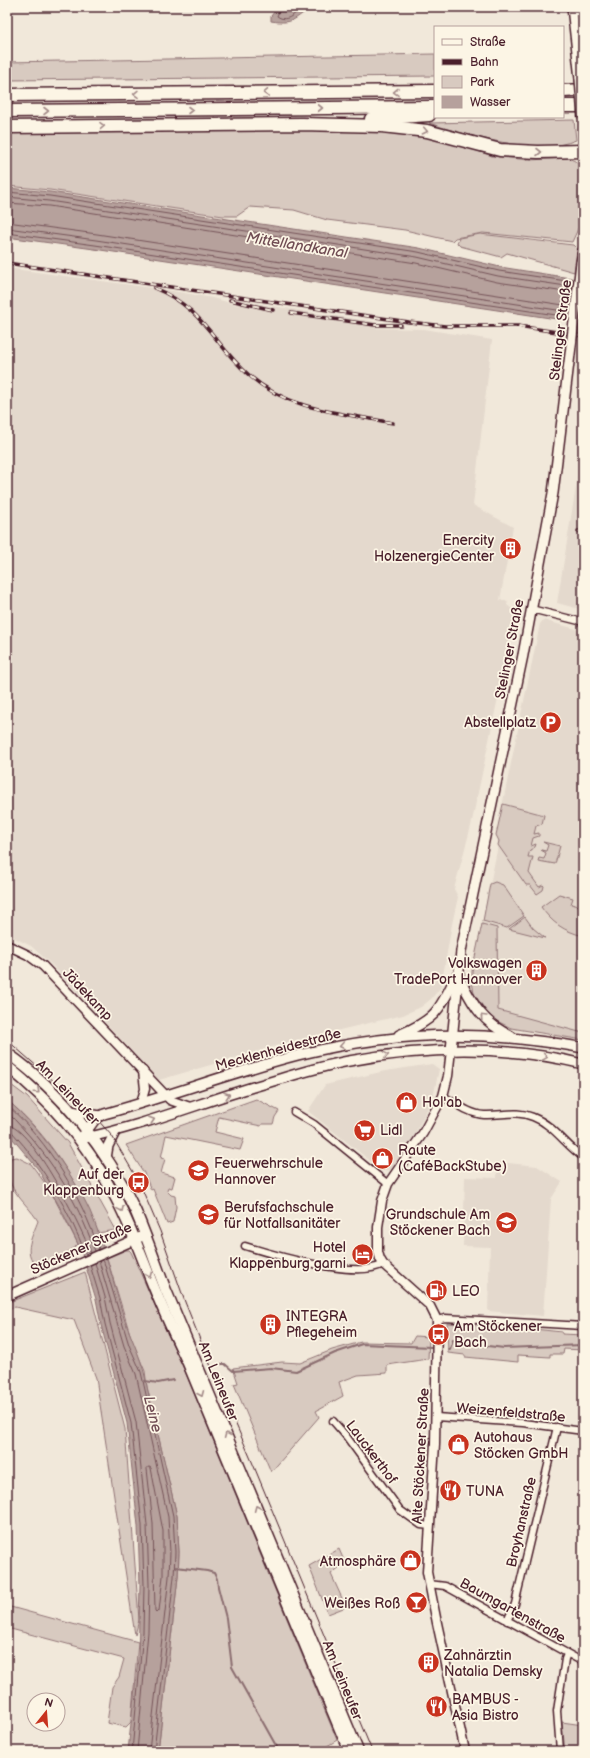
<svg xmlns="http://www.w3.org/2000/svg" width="590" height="1758" viewBox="0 0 590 1758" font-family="'Balsamiq Sans',sans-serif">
	<rect width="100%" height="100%" fill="#f1e8da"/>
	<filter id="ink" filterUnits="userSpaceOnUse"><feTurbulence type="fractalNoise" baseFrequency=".025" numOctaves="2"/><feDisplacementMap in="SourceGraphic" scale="8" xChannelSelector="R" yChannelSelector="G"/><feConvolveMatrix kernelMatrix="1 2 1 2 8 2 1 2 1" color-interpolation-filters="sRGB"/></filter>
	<g filter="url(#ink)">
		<g fill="#e4d9cd">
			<path d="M7 268 167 290 212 298 238 305 239 301 376 322 375 328 424 329 492 340 473 505 513 527 500 600 508 601 507 605 516 612 471 826 454 889 458 897 452 924 441 987 431 999 421 1007 403 1015 293 1041 159 1080 50 963 31 946 7 934Z"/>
			<path d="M582 450H583V610L557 603Z"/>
			<path d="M543 620 583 631V1040L511 1028 495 1020 480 1003 474 994 472 981V971L499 841 496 835 540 624Z"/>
			<path d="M432 1064 439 1069 433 1098 415 1134 391 1170 383 1171 308 1111 325 1085 385 1071Z"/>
			<path d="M497 1162 537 1166 562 1182 551 1199 543 1316 488 1311 490 1247 463 1246 465 1177 497 1178Z"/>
		</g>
		<g fill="#d8cac0" stroke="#917476">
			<path d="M435 54V76L7 80V62Z"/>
			<path d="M574 120 576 140C539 156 467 136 429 123Z"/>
			<path d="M380 129 411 133 463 146 492 156 529 160 568 158 575 161 582 167 583 174V218L572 242 483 233 455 238 452 241 405 230 327 220 294 210 250 207 237 216H223L50 190 7 186V133Z"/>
			<path d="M480 234 573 245 577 249 574 272 507 253 501 257 460 246 457 243 459 238Z"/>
			<path d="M503 804 544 815 542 824 536 826 534 834 539 833V836L533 838 531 846 536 844 535 847 530 850 528 857H533L529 873 539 887 543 885 544 886 543 890 537 894 530 885H526L498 845 499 841 496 835Z"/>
			<path d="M543 842 560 846 555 864 538 861 539 858 544 859 546 853 541 850 546 851 548 845Z"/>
			<path d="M495 882 503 885 524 916 507 928 483 921 490 884Z"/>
			<path d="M559 894 573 898 571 904 583 907V936C564 931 552 923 541 907Z"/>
			<path d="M525 917 533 928 545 938 509 929Z"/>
			<path d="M482 924 497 928 498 1010 583 1033V1040L511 1028 495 1020 487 1012 474 994 472 981V971Z"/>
			<path d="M7 1082 27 1097 68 1143 116 1230 98 1233C79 1183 48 1134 7 1100Z"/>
			<path d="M256 1099 279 1111 275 1117 273 1124H262L261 1126 219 1117 215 1132 244 1139 240 1150 166 1135 161 1158 165 1159 161 1173 175 1177 172 1188 168 1187 167 1191 171 1195 175 1196 176 1207 173 1222 167 1224 153 1189 151 1190 144 1173 126 1145Z"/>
			<path d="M17 1157 31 1164 50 1190 78 1244C69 1255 49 1260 36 1264 22 1253 33 1235 38 1221 25 1200 0 1186 11 1158Z"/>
			<path d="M126 1250H129L131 1252 186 1374 337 1740 319 1751H158L178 1577 179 1552 177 1516 147 1387 145 1371 133 1344 107 1258Z"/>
			<path d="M85 1272 125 1429 139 1620 135 1635 96 1378 74 1320 15 1307 7 1310V1303Z"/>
			<path d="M447 1323 515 1327 562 1332V1334L583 1335V1350L564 1349 563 1354H550V1357L518 1355V1362L465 1357V1355L448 1353Z"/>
			<path d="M415 1336 429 1337 428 1359 387 1365V1373L358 1375 339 1382 343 1396 316 1411 319 1417 271 1472 234 1384 238 1383 233 1368 282 1362 300 1363 332 1350 361 1342 411 1343Z"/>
			<path d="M339 1549 345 1563 331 1574 346 1607 328 1614 309 1566Z"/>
			<path d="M7 1606 138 1642 131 1722 126 1727 107 1723 112 1687 119 1677 124 1659 7 1628Z"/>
			<path d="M562 1722 583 1725 581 1751H565Z"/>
		</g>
		<g fill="#b6a19c" stroke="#8b6d6f">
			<path d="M278 7H313C294 17 296 25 271 21V16Z"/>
			<path d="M7 188 50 192 419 248 500 267 583 280V323L94 249 7 237Z"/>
			<path d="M7 1100C38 1126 73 1174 90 1211 105 1246 113 1282 124 1318 132 1341 144 1363 147 1387L177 1516 179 1552 178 1577 158 1751H128L138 1659 140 1585 138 1526 127 1423 101 1325 96 1299 80 1248 62 1211 38 1169 7 1132Z"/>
		</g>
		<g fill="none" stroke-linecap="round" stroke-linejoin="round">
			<g stroke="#755358" stroke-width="1">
				<path d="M281 7 277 16C288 24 295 12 304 7"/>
				<path d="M7 192 50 196 418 252 499 271 573 282"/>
				<path d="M7 197 49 201 417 257 498 276 573 287"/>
				<path d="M7 203 49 206 416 263 497 282 572 293"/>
				<path d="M7 222 97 234 570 306"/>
				<path d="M7 228 96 240 570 312"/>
				<path d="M7 233 95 245 569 317"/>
				<path d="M7 1105C50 1143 80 1195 99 1249"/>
				<path d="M7 1112C48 1152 76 1197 95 1251"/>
				<path d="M7 1125C32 1126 82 1229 91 1253"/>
				<path d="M7 1130 12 1132C44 1167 69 1210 86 1255"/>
				<path d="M103 1259 129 1345 141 1372 173 1516 175 1552 174 1577 154 1751"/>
				<path d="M99 1261 124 1346 136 1374 168 1517 170 1552 169 1577 149 1751"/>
				<path d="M95 1263 105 1297 110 1323 136 1422 147 1525 149 1585 148 1632 137 1751"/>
				<path d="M90 1265 100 1298 105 1324 131 1423 142 1525 144 1585 143 1632 132 1751"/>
				<path d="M149 1467 151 1468 163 1531V1576L159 1611 157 1613 155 1611 153 1524 147 1469Z"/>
			</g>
			<g stroke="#8b6d6f" stroke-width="2">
				<path d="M448 1349H450L453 1340 463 1339 472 1344 504 1348 583 1345"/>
				<path d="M221 1364H225L233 1371 271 1368 296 1371 335 1353 362 1344 431 1347"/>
				<path d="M145 1381 158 1383 173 1380"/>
				<path d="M176 1567 207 1571 214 1573 217 1579 218 1587 226 1618 232 1667 279 1751"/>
			</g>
			<defs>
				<g id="minor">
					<path d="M531 609 583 622"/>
					<path d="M443 1096C456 1103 469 1114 484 1115 501 1116 516 1110 533 1117 554 1125 565 1145 583 1157"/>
					<path d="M294 1112 314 1124 388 1184"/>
					<path d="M245 1246C274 1255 358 1280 383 1264"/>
					<path d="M437 1320 445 1318 583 1326"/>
					<path d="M436 1417 523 1423 583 1431"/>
					<path d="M333 1421 346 1436 400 1510 421 1525 430 1526"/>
					<path d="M429 1584 445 1586 583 1662"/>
					<path d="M507 1621 515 1604 557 1427"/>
					<path d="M560 1751 557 1711 565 1659 567 1654"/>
				</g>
				<g id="tertiary">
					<path d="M7 945 28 955 43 966 170 1100 190 1107"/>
					<path d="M451 1050 448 1076 443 1096 423 1133 388 1184 382 1201 378 1227V1252L380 1259 383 1264 430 1306 437 1320 435 1444 427 1572 437 1623 465 1751"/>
					<path d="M141 1103 145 1089 143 1071"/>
				</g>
				<g id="secondary">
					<path d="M572 7 580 79"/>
					<path d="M581 263 583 251"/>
					<path d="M458 975C472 1003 481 1022 511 1036"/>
					<path d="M399 1035C434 1020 439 1012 455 978"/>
					<path d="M451 1050 461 951 523 655 553 493 571 346"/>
					<path d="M71 1111 100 1116"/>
					<path d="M85 1138C142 1126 197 1104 253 1087 284 1078 316 1067 349 1061 426 1047 506 1045 583 1064"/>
					<path d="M80 1140 96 1118 104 1114C169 1096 232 1072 298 1055 374 1036 451 1030 529 1040 547 1042 565 1044 583 1048"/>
					<path d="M106 1158 108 1146 115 1132"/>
					<path d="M7 1296 145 1235"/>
				</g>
				<g id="primary">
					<path d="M7 1053C62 1092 107 1149 135 1210 146 1235 155 1262 165 1288L358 1751"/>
					<path d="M7 1066C51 1102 85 1140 112 1191 128 1219 139 1250 151 1280 162 1308 175 1336 188 1363L349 1751"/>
				</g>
				<g id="motorway">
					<path d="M563 91 583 90"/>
					<path d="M7 95 435 91"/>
					<path d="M563 106H583"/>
					<path d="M7 111 435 107"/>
					<path d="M371 119 429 115"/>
					<path d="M7 127 302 124 382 126 427 131 500 150 538 152 583 151"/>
				</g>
			</defs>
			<use href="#minor" stroke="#4a1f2b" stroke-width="9"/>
			<use href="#tertiary" stroke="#4a1f2b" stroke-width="11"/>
			<use href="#secondary" stroke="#4a1f2b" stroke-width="12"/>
			<use href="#primary" stroke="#4a1f2b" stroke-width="13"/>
			<use href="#motorway" stroke="#4a1f2b" stroke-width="15"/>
			<use href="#minor" stroke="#fcf5e5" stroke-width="6"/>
			<use href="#tertiary" stroke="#fcf5e5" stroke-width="8"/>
			<use href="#secondary" stroke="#fcf5e5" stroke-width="9"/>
			<use href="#primary" stroke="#fcf5e5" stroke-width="10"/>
			<use href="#motorway" stroke="#fcf5e5" stroke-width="12"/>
			<path stroke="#4a1f2b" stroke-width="1" d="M7 1040 96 1118 112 1136 139 1182 160 1231 185 1302 207 1357 253 1464 372 1751"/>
			<defs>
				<g id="rail">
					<path d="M7 263 409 322 445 326H518L583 336"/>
					<path d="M154 288C204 308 213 344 250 376 290 411 343 413 393 423"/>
					<path d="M230 300 273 310"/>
					<path d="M291 313 375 325H401"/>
					<path d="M578 531 583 533"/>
				</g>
			</defs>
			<use href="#rail" stroke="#4a1f2b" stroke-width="3.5"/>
			<use href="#rail" stroke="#fcf5e5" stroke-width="2" stroke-dasharray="6" stroke-linecap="butt"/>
			<defs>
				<g id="secondary-bridge">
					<path d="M580 79 583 118"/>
					<path d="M571 346 581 263"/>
				</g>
			</defs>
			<use href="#secondary-bridge" stroke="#4a1f2b" stroke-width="12" stroke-linecap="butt"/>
			<use href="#secondary-bridge" stroke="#fcf5e5" stroke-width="9"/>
		</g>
		<defs><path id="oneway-chevron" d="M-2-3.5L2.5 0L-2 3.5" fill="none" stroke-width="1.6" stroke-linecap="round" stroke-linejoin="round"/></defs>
		<g stroke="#a38a88">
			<use href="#oneway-chevron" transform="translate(396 92) rotate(179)"/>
			<use href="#oneway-chevron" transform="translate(266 93) rotate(179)"/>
			<use href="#oneway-chevron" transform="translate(136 94) rotate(179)"/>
			<use href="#oneway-chevron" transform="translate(320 108)"/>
			<use href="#oneway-chevron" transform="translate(190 110)"/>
			<use href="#oneway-chevron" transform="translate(46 111)"/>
			<use href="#oneway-chevron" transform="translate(102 126) rotate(-1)"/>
			<use href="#oneway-chevron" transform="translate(425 131) rotate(12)"/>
			<use href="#oneway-chevron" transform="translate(539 152)"/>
			<use href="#oneway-chevron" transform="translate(483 1017) rotate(-134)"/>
			<use href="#oneway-chevron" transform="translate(342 1046) rotate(169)"/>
			<use href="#oneway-chevron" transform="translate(386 1055) rotate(-9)"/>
			<use href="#oneway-chevron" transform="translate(545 1057) rotate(9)"/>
			<use href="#oneway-chevron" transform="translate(37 1091) rotate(43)"/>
			<use href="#oneway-chevron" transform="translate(227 1095) rotate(-18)"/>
			<use href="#oneway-chevron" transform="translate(152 1120) rotate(-18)"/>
			<use href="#oneway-chevron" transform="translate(121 1209) rotate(66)"/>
			<use href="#oneway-chevron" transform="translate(149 1275) rotate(68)"/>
			<use href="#oneway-chevron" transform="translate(201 1394) rotate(67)"/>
			<use href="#oneway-chevron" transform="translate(227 1435) rotate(-113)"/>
			<use href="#oneway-chevron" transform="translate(257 1508) rotate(-113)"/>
		</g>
	</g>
	<defs>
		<symbol id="building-disc" viewBox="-11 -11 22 22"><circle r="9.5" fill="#c8321e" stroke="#fcf5e5"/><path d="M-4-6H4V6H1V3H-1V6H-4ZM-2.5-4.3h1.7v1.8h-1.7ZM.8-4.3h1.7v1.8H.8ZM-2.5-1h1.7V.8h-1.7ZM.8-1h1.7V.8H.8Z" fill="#fff"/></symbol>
		<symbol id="parking-disc" viewBox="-11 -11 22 22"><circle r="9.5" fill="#c8321e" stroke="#fcf5e5"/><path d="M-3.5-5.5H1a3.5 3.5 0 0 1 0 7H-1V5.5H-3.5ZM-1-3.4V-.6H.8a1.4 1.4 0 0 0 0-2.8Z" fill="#fff"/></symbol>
		<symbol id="shop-disc" viewBox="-11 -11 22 22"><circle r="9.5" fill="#c8321e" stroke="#fcf5e5"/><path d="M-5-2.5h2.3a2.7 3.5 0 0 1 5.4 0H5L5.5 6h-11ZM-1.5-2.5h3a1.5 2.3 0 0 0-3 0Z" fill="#fff"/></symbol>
		<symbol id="supermarket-disc" viewBox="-11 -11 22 22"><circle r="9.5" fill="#c8321e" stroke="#fcf5e5"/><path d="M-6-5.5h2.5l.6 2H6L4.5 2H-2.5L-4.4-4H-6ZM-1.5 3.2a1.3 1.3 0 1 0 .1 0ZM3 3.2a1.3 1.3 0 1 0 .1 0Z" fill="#fff"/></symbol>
		<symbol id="university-disc" viewBox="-11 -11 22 22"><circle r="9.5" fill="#c8321e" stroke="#fcf5e5"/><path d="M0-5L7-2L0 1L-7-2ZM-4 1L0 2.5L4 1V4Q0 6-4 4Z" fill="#fff"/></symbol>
		<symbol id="bus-disc" viewBox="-11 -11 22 22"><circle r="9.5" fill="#c8321e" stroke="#fcf5e5"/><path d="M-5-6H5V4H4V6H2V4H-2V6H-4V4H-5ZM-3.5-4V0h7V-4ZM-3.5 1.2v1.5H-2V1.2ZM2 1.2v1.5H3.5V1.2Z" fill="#fff"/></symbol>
		<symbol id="school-disc" viewBox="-11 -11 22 22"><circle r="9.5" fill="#c8321e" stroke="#fcf5e5"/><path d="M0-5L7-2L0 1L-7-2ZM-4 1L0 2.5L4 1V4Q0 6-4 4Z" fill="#fff"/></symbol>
		<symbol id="hotel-disc" viewBox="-11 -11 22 22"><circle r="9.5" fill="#c8321e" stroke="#fcf5e5"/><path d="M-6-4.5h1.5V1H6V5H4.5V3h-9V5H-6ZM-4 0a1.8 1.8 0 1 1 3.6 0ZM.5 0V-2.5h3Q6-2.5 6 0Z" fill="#fff"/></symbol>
		<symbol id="fuel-disc" viewBox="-11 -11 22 22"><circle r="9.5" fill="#c8321e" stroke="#fcf5e5"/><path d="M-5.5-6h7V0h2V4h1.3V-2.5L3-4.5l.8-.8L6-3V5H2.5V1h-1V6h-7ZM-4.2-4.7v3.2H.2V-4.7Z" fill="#fff"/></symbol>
		<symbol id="restaurant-disc" viewBox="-11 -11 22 22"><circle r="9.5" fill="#c8321e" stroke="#fcf5e5"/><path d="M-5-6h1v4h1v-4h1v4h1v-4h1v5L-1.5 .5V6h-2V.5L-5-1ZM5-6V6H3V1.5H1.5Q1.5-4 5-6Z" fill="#fff"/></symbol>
		<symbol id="bar-disc" viewBox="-11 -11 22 22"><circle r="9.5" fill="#c8321e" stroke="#fcf5e5"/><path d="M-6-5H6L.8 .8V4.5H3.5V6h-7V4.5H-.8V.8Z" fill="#fff"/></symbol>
	</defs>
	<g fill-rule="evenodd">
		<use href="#building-disc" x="498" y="536" width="25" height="25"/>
		<use href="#parking-disc" x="538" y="710" width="25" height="25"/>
		<use href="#building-disc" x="524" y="958" width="25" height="25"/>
		<use href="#shop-disc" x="394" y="1090" width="25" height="25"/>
		<use href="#supermarket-disc" x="352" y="1118" width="25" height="25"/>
		<use href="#shop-disc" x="370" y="1146" width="25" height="25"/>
		<use href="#university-disc" x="186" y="1158" width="25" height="25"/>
		<use href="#bus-disc" x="126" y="1170" width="25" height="25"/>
		<use href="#university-disc" x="196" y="1202" width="25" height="25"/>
		<use href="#school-disc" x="494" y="1210" width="25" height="25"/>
		<use href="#hotel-disc" x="350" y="1242" width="25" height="25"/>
		<use href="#fuel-disc" x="424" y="1278" width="25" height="25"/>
		<use href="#building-disc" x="258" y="1312" width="25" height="25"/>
		<use href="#bus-disc" x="426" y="1322" width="25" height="25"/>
		<use href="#shop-disc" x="446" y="1432" width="25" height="25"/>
		<use href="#restaurant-disc" x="438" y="1478" width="25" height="25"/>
		<use href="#shop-disc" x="398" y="1548" width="25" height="25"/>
		<use href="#bar-disc" x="404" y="1590" width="25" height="25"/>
		<use href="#building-disc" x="416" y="1650" width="25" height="25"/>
		<use href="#restaurant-disc" x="424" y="1694" width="25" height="25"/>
	</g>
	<g text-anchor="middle" stroke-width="3.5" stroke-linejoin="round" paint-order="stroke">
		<g font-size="14" fill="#4a1f2b" stroke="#fcf5e5">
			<text transform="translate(560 330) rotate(-83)" y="5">Stelinger Straße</text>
			<text transform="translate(509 649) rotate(-79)" y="5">Stelinger Straße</text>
			<text transform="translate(88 994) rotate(47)" y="5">Jädekamp</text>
			<text transform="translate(278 1049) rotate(-15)" y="5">Mecklenheidestraße</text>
			<text transform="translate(68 1092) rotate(46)" y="5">Am Leineufer</text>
			<text transform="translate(81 1248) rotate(-24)" y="5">Stöckener Straße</text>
			<text transform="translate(219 1381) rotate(68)" y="5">Am Leineufer</text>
			<text transform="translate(511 1412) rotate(5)" y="5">Weizenfeldstraße</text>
			<text transform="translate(372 1452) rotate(53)" y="5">Lauckerthof</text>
			<text transform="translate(420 1456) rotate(-87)" y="5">Alte Stöckener Straße</text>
			<text transform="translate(521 1522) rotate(-77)" y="5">Broyhanstraße</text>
			<text transform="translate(513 1610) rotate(29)" y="5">Baumgartenstraße</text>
			<text transform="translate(343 1680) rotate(68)" y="5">Am Leineufer</text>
		</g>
		<g font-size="14" fill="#4a1f2b" stroke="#fcf5e5" text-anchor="start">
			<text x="494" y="545" text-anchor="end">Enercity<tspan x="494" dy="16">HolzenergieCenter</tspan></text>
			<text x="536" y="727" text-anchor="end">Abstellplatz</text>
			<text x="522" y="968" text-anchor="end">Volkswagen<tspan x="522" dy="16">TradePort Hannover</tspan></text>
			<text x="422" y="1107">Hol'ab</text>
			<text x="380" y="1135">Lidl</text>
			<text x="398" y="1155">Raute<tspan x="398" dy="16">(CaféBackStube)</tspan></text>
			<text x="214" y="1168">Feuerwehrschule<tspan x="214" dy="16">Hannover</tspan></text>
			<text x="124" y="1179" text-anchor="end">Auf der<tspan x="124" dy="16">Klappenburg</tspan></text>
			<text x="224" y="1212">Berufsfachschule<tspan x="224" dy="16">für Notfallsanitäter</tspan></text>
			<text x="490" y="1219" text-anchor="end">Grundschule Am<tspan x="490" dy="16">Stöckener Bach</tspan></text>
			<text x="346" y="1252" text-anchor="end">Hotel<tspan x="346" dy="16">Klappenburg garni</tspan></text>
			<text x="452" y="1296">LEO</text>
			<text x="286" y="1321">INTEGRA<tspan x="286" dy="16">Pflegeheim</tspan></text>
			<text x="454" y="1331">Am Stöckener<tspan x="454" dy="16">Bach</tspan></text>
			<text x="474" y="1442">Autohaus<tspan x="474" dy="16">Stöcken GmbH</tspan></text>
			<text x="466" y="1496">TUNA</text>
			<text x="396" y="1566" text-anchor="end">Atmosphäre</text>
			<text x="400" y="1608" text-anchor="end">Weißes Roß</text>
			<text x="444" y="1660">Zahnärztin<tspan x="444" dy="16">Natalia Demsky</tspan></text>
			<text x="452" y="1704">BAMBUS -<tspan x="452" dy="16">Asia Bistro</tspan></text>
		</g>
		<g font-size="15" font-style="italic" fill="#704c53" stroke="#fcf5e5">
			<text transform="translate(297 245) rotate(9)" y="5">Mittellandkanal</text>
			<text transform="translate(153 1414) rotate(76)" y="5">Leine</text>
		</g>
	</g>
	<rect width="590" height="1758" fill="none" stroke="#fcf5e5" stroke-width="24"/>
	<rect x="12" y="12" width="566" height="1734" fill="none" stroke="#4a1f2b" stroke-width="1.5" filter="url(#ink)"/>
	<rect x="434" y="26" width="130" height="92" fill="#fcf5e5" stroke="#b59f9b"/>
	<rect x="442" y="39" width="20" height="6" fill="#fcf5e5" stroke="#b59f9b"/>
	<text x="470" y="46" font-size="12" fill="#4a1f2b">Straße</text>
	<rect x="442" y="59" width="20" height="6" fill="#4a1f2b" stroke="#b59f9b"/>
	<text x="470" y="66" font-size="12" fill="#4a1f2b">Bahn</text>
	<rect x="442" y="76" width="20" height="12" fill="#d8cac0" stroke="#b59f9b"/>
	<text x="470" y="86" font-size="12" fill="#4a1f2b">Park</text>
	<rect x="442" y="96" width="20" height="12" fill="#b6a19c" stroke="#b59f9b"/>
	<text x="470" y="106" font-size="12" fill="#4a1f2b">Wasser</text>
	<g transform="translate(46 1712) rotate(17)"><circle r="19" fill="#fcf5e5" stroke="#b59f9b"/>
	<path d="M0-3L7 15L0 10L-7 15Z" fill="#c8321e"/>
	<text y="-6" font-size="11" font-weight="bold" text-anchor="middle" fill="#4a1f2b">N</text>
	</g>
</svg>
